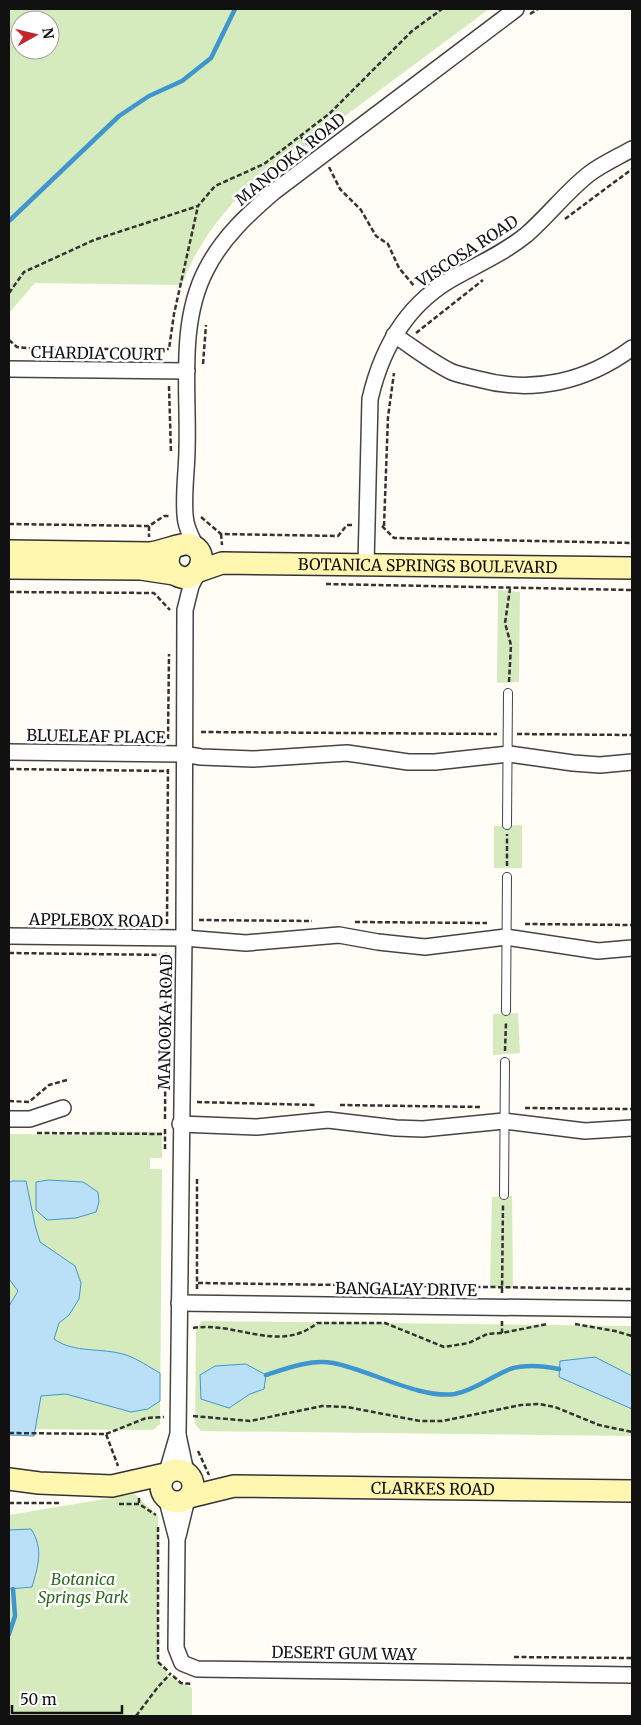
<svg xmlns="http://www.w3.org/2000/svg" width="641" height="1725" viewBox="0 0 641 1725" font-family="Merriweather,serif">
	<rect width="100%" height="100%" fill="#fffdf5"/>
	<g fill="#d5ebbd" fill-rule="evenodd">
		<path d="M9 9H489L243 192C216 220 195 249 182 285L35 283 9 313ZM20 20H50V50H20Z"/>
		<path d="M498 590 520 592 519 682 497 683Z"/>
		<path d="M522 825V868H494V826Z"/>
		<path d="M518 1013 520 1053 493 1055V1014Z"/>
		<path d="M92 1131 162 1132V1158H150V1169H162L160 1424 153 1430 9 1429V1134L91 1135Z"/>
		<path d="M512 1196 513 1288 490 1287 492 1197Z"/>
		<path d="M202 1321 632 1326V1436L201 1431 195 1424 196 1328Z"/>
		<path d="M135 1494 158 1516V1662L172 1678 192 1688V1716H9V1515Z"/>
	</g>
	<g fill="#b9e0f7" stroke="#3f96cf">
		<path d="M49 1180 83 1182 98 1192 99 1202 96 1212 76 1218 47 1220 36 1210V1182Z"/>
		<path d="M12 1181H26L35 1225 40 1242 75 1266 81 1283 79 1299 69 1315 59 1323 54 1339C75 1354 102 1347 126 1355 138 1359 149 1367 160 1373V1401L148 1409 131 1412 66 1394 41 1396 34 1436 9 1435V1306L18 1291 9 1279V1183Z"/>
		<path d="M595 1357 632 1376V1409L559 1377 560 1361Z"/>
		<path d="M246 1364 266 1375 264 1389 250 1394 229 1408 201 1399 200 1375 215 1366Z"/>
		<path d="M31 1529C44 1549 38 1566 32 1587L9 1589V1530Z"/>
	</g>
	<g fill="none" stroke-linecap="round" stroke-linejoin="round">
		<g stroke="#3f96cf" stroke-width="4.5">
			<path d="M9 221 119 116 149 96 182 81 211 58 235 9"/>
			<path d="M266 1375C287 1368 312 1359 333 1363 370 1370 419 1399 455 1394 475 1390 492 1376 510 1369 526 1364 544 1366 559 1369"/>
			<path d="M9 1634 15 1616 13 1589"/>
		</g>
		<defs>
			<g id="lane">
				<path d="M507 825 508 693"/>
				<path d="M506 1011 507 877"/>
				<path d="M504 1195 505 1062"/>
			</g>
			<g id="street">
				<path d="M394 335C413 347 431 362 452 372 460 375 469 377 478 379 533 394 586 382 632 348"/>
				<path d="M9 369 187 371"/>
				<path d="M197 549C193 540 188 532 186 522 182 503 187 469 187 450 189 391 178 324 206 270 222 238 248 214 275 191L516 9"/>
				<path d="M366 565 370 399C382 347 408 302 457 276 481 263 505 252 526 235 548 216 566 192 589 174 602 164 618 157 632 149"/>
				<path d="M9 752 183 754 201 757 253 759 347 753 408 762H435L509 754 573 763 600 765 632 762"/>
				<path d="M9 936 184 938 246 943 339 935 378 942 425 947 506 937 598 951 632 948"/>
				<path d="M9 1119H30L63 1108"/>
				<path d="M180 1124 257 1127 328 1120 396 1128 423 1129 504 1121 585 1131 632 1128"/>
				<path d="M179 1303 632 1309"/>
				<path d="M178 1435 186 1472"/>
				<path d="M167 1472 178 1434 184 938 185 610 191 586 198 572"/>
				<path d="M166 1497 177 1539 176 1648 182 1663 197 1669 632 1675"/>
				<path d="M178 1536 187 1499"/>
			</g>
			<g id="secondary">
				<path d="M9 551 150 553C160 552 183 543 188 544 208 548 204 573 187 578 171 577 163 563 172 549"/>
				<path d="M9 568 141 569 174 574"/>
				<path id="s1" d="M199 571 222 563 632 568"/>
				<circle cx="177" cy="1486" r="16"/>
				<path d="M9 1479 39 1483 112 1486 165 1474"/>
				<path id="s2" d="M189 1497 234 1486 632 1491"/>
			</g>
		</defs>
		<use href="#lane" stroke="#444" stroke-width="10"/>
		<use href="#street" stroke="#444" stroke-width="18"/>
		<use href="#secondary" stroke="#333" stroke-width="24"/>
		<g stroke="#333" stroke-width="2.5" stroke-dasharray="5 2.5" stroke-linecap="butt">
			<path d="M530 14 538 9"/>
			<path d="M301 137 310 147"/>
			<path d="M329 167 340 189 361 210 376 236 388 244 399 268 415 287"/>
			<path d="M565 219 632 169"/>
			<path d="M9 293 24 272 94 240 198 206 215 186 264 164 330 113 412 31 442 9"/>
			<path d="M416 333 483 280"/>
			<path d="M9 340 17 347 36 349H169L174 314 198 206"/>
			<path d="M203 364 206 325"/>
			<path d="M169 386 171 453"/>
			<path d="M201 517 221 534 338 536 347 525H354"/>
			<path d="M9 524 149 526 164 516H171"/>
			<path d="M149 526V537"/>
			<path d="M382 526 394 538 632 543"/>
			<path d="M384 526 388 417 394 373"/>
			<path d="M221 534 222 545"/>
			<path d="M326 584 632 590"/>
			<path d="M9 592 154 593 170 610"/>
			<path d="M509 682 511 645 505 623 510 589"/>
			<path d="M201 732 497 734"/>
			<path d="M517 734 632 735"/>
			<path d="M168 739 169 654"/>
			<path d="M9 769 168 771"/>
			<path d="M507 866V834"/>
			<path d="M199 920 312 921"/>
			<path d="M355 922 487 923"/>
			<path d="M167 924 168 767"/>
			<path d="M525 924 632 925"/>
			<path d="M9 953 166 955"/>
			<path d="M505 1051 506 1022"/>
			<path d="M9 1101 29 1102 49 1085 67 1080"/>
			<path d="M197 1102 315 1105"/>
			<path d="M340 1105 482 1107"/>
			<path d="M525 1108 632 1109"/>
			<path d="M165 1119 166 952"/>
			<path d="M37 1133 165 1134"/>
			<path d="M165 1149V1129"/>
			<path d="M198 1283 632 1289"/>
			<path d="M197 1289V1177"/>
			<path d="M502 1293 503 1204"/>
			<path d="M502 1321V1333"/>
			<path d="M575 1324 615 1331 632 1336"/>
			<path d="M193 1328C235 1321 280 1354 317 1323H385L444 1347 469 1343 487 1334 502 1333 547 1324"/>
			<path d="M193 1416 250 1421 322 1406 347 1407 420 1421H442L521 1405 539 1404 555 1407 599 1425 632 1432"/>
			<path d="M9 1433 106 1434 118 1466"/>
			<path d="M106 1434 146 1418 164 1417"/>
			<path d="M198 1451 209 1475"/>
			<path d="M139 1498V1504"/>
			<path d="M9 1503H61"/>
			<path d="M119 1504H139L156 1515"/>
			<path d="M158 1527V1662L169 1672"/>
			<path d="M514 1657 632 1658"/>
			<path d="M173 1676 181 1683 192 1684"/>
			<path d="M136 1716 158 1687 171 1673"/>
		</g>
		<use href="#lane" stroke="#fff" stroke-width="8"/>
		<use href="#street" stroke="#fff" stroke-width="15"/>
		<use href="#secondary" stroke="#fff6b0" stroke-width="21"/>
	</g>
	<g text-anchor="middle" stroke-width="5" stroke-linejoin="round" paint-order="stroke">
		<g font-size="16" fill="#111" stroke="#fff">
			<text transform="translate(290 159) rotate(-39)" y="6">MANOOKA ROAD</text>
			<text transform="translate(467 251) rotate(-33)" y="6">VISCOSA ROAD</text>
			<text transform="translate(98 353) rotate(1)" y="6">CHARDIA COURT</text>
			<text dy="6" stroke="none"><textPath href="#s1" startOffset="230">BOTANICA SPRINGS BOULEVARD</textPath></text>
			<text transform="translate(96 736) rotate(1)" y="6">BLUELEAF PLACE</text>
			<text transform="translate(96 920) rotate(1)" y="6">APPLEBOX ROAD</text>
			<text transform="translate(165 1022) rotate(-89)" y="6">MANOOKA ROAD</text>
			<text transform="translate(406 1289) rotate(1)" y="6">BANGALAY DRIVE</text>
			<text dy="6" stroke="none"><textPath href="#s2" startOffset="245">CLARKES ROAD</textPath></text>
			<text transform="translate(344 1653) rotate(1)" y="6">DESERT GUM WAY</text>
		</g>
		<g font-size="16" font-style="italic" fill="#2f6b1f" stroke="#fff">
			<text x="83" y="1585">Botanica<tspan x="83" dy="18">Springs Park</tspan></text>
		</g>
	</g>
	<rect width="641" height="1725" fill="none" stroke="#111111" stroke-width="20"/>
	<g transform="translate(35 35) rotate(82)"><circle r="24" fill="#ffffff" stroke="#a0a0a0"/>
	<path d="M0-4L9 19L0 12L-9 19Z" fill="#c4262e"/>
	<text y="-8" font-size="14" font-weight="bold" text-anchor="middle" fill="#111111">N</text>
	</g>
	<path d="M12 1705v8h110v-8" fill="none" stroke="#111111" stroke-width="2.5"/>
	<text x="20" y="1705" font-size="15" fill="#111111" stroke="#ffffff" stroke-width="4" paint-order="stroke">50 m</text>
</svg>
